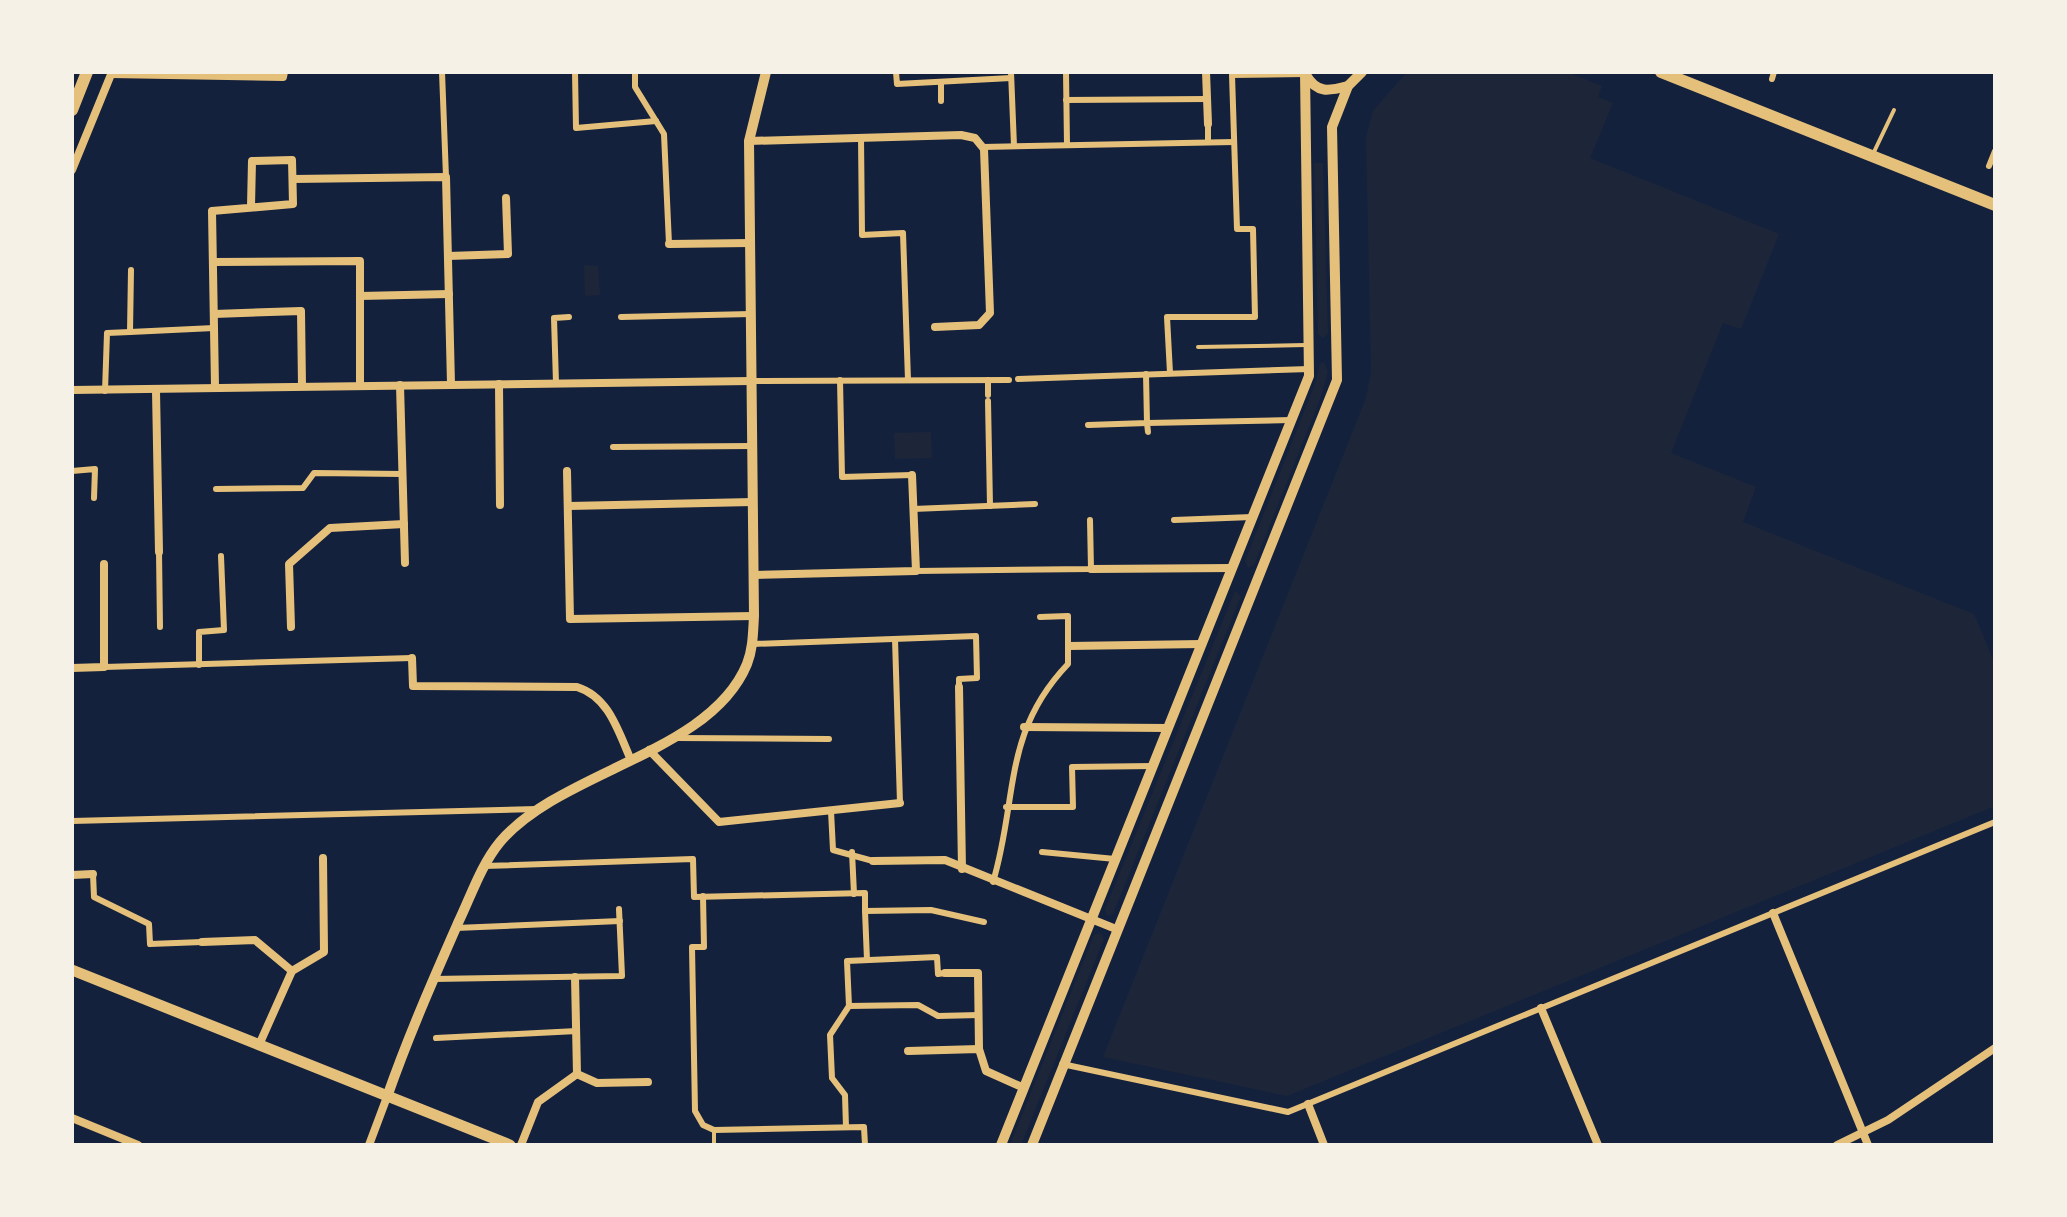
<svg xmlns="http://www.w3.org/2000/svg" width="2067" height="1217" viewBox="0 0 2067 1217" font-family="'Source Serif 4',serif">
	<rect width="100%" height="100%" fill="#14213d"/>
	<g fill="#1d2539">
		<path d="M1407 72H1567L1602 86 1598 97 1613 103 1590 158 1779 234 1741 329 1723 323 1671 453 1756 487 1743 522 1974 614 1995 664V806L1287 1096 1103 1057 1366 398 1371 371 1366 137 1373 111Z"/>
		<path d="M1314 163H1323L1328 334 1323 338 1318 334Z"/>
		<path d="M584 265 598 266 600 295 585 296Z"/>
		<path d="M1324 362 1328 372 1321 397 1254 565 1248 568 1245 561 1315 384 1320 364Z"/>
		<path d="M931 432 932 458 895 459 894 433Z"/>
		<path d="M1235 591 1241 596 1113 914 1107 916 1105 909Z"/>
		<path d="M1101 933 1104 939 1021 1145H1010L1094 935Z"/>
	</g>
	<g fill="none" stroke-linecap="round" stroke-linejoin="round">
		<g stroke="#e5c07b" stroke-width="4">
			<path d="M1873 154 1894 110"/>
			<path d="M1198 347 1306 345"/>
			<path d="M714 1130V1145"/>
		</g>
		<g stroke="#e5c07b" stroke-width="6">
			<path d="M442 72 446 177"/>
			<path d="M575 72 576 128 656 121"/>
			<path d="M635 72V87L664 134 669 244"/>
			<path d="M896 72 897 84 1011 78"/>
			<path d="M1011 72 1014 146"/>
			<path d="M1066 72 1067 145"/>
			<path d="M1772 79 1774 72"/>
			<path d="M941 82V101"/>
			<path d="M1066 100 1207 99"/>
			<path d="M861 137 862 235 903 233 908 380"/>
			<path d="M1208 142V124"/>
			<path d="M983 147 1234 142"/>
			<path d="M1989 166 1995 151"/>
			<path d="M131 270 130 332 214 328"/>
			<path d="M621 317 751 314"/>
			<path d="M1170 373 1167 317H1255L1253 229H1237L1232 75 1305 74"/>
			<path d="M1018 379 1309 369"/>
			<path d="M840 380 842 477 912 475"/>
			<path d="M988 380V395"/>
			<path d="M751 381 1009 380"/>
			<path d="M556 383 554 318 569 317"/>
			<path d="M105 391 107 333 130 332"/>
			<path d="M988 401 990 506"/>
			<path d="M1088 425 1147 423 1146 374"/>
			<path d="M1148 432 1147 423 1291 420"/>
			<path d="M613 447 752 446"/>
			<path d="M72 471 95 469 94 498"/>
			<path d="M216 489 303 488 314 473 403 474"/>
			<path d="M913 509 1035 504"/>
			<path d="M1174 520 1252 517"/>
			<path d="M159 552 160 627"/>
			<path d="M916 571 1091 569 1090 520"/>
			<path d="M895 639 900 803"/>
			<path d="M753 644 976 636 977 678 959 679V687"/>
			<path d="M199 665V632L224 630 221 556"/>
			<path d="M104 667 412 658"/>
			<path d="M676 738 829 739"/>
			<path d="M1006 807H1073L1072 767 1153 766"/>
			<path d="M831 811 833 850 873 861"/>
			<path d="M72 821 537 809"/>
			<path d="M852 852 854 894"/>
			<path d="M1042 852 1115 859"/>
			<path d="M484 866 693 859 694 897 865 893V911L931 910 984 922"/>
			<path d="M93 874 94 897 149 924 150 944 202 942"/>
			<path d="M993 882C1018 799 1002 733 1068 664V616L1040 617"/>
			<path d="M703 896 704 947H692L695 1111 703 1125 714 1130 864 1127 865 1145"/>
			<path d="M865 911 867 960"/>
			<path d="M456 928 620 921"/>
			<path d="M433 979 622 976 619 909"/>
			<path d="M849 1006 918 1005 938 1016 979 1015"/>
			<path d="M436 1038 577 1031"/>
			<path d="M1062 1064 1288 1112 1995 822"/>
			<path d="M846 1127 845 1095 832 1078 830 1035 849 1006 847 961 937 957 938 974 945 973"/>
		</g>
		<g stroke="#e5c07b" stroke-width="8">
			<path d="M1206 72 1208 124"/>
			<path d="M111 74 283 77 284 72"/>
			<path d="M749 141 961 135 975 138 984 149 990 313 979 325 935 327"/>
			<path d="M72 170 112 72"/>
			<path d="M293 179 446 177 451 384"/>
			<path d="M669 244 750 243"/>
			<path d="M448 256 508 254 506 198"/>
			<path d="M213 262 360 261V385"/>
			<path d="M360 296 449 294"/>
			<path d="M214 314 301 311 302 386"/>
			<path d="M499 384 500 505"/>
			<path d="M400 385 405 563"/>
			<path d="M215 387 212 211 293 204 292 160 252 161 251 206"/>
			<path d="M72 390 751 381"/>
			<path d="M156 391 159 552"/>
			<path d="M567 471 570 619 754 616"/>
			<path d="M569 506 753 502"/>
			<path d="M1091 569 1232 568"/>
			<path d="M753 575 916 571 912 475"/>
			<path d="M291 627 289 564 330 528 404 524"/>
			<path d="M1069 646 1202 644"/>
			<path d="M412 658 413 686 577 687C609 697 618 731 631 760"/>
			<path d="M72 668 104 667V564"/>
			<path d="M959 687 962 869"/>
			<path d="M1024 727 1168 728"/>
			<path d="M649 750 719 822 900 803"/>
			<path d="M873 861 945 860 1116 929"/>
			<path d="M72 875 93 874"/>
			<path d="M1773 913 1868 1145"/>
			<path d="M202 942 255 940 292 971"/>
			<path d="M945 973H978L979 1049"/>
			<path d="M1541 1008 1598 1145"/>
			<path d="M259 1045 292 971 324 952 323 858"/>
			<path d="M908 1051 979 1049 986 1071 1024 1088"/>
			<path d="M577 1074 597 1083 648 1082"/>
			<path d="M1308 1104 1324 1145"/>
			<path d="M72 1118 138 1145"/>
			<path d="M369 1145 387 1097"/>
			<path d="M521 1145 538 1102 577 1074 575 977"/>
			<path d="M1837 1145 1888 1120 1995 1048"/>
		</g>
		<g stroke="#e5c07b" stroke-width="10">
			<path d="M1306 75C1317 94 1329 91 1348 86"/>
			<path d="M387 1097C408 1037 433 980 458 923 471 896 481 865 500 842 561 770 710 754 747 664 753 649 753 633 754 616L749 141 766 72"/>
			<path d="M1001 1145 1309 376 1305 72"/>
			<path d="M1032 1145 1337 380 1332 127 1348 86 1362 72"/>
		</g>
		<path stroke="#e5c07b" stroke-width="11" d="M72 970 510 1145"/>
		<g stroke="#e5c07b" stroke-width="12">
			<path d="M1661 72 1995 205"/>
			<path d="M72 110 87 72"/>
		</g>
	</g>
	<rect width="2067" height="1217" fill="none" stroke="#f6f1e7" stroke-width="148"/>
</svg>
